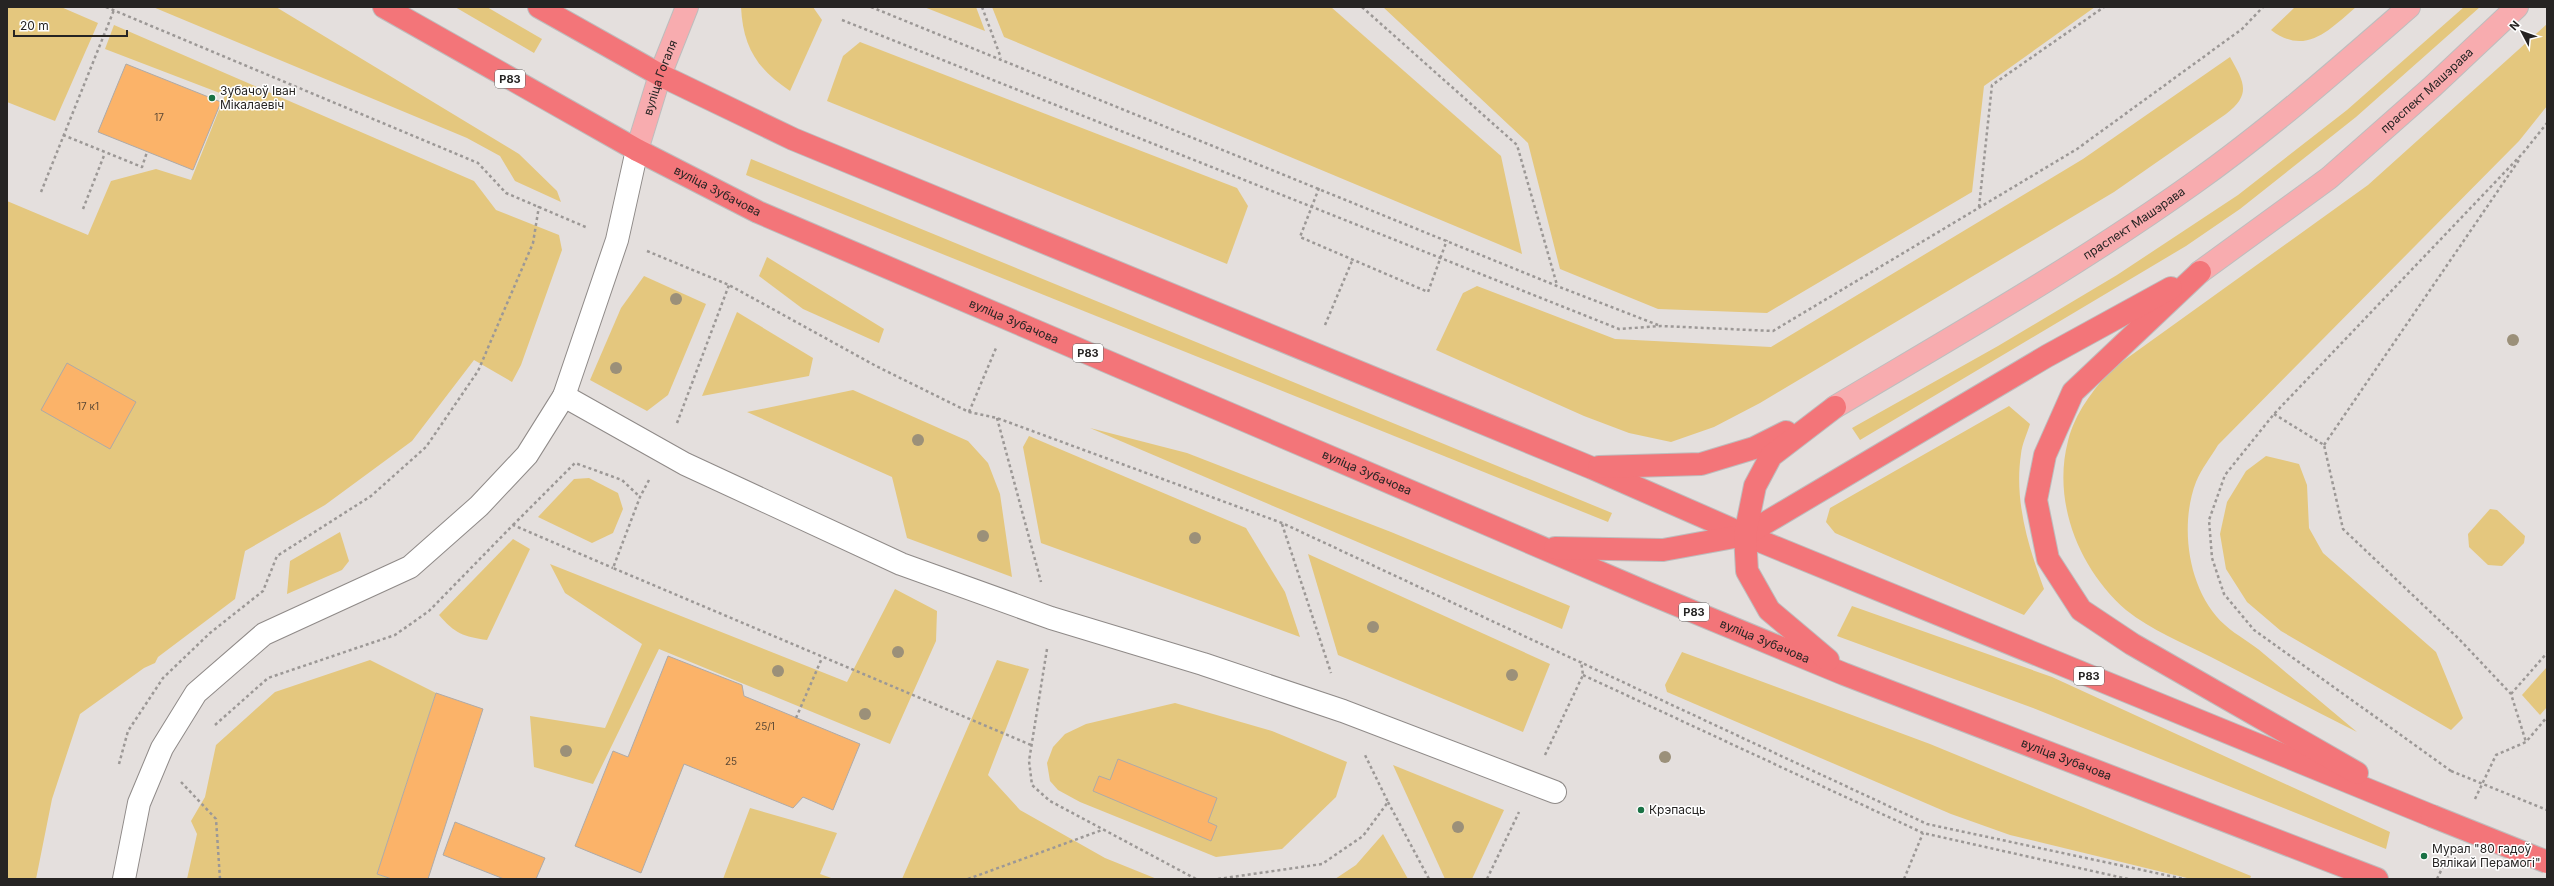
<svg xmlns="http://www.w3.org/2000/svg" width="2554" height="886" viewBox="0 0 2554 886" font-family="Inter,sans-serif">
	<rect width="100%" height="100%" fill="#e4dfdd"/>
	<g fill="#e4c77e">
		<path d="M7 7H61L98 23 55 121 7 102Z"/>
		<path d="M153 7H276L519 154 557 191 561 202 515 181 500 156 467 138Z"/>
		<path d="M455 7H487L542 39 534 53Z"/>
		<path d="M741 7H813L822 20 790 91C757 69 743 47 741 7Z"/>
		<path d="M924 7H976L985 31Z"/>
		<path d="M992 7H1331L1501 156 1522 254 1004 37Z"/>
		<path d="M1383 7H2095L1984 86 1972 192 1767 313 1658 309 1560 269 1528 143Z"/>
		<path d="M2295 7H2356C2330 29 2306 57 2271 30Z"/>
		<path d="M2464 7H2480L2356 117 2240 209 2186 246 1860 440 1852 428 1998 346 2117 275 2238 195 2347 110Z"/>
		<path d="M2547 24V106L2519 141 2218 445C2211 457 2201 469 2196 482 2179 526 2188 592 2225 625 2237 636 2252 643 2264 654 2295 680 2326 706 2357 732 2308 707 2259 682 2211 657 2183 643 2151 630 2126 610 2079 569 2052 502 2068 441 2075 413 2093 390 2112 369L2368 185Z"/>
		<path d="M114 25 474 181 496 210 559 235 562 250 521 365 512 382 474 360 412 441 325 505 245 551 235 599 158 657 155 663 144 668 80 714 52 799 36 879H7V201L88 235 111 181 156 169 191 180 225 95 105 49Z"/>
		<path d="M860 42 1237 188 1248 206 1227 264 827 101 843 56Z"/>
		<path d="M2230 57C2244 82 2252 94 2226 114L2114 192 1760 403 1714 427 1671 442 1629 433 1584 416 1436 350 1463 293 1477 286 1615 339 1771 347 2083 159Z"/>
		<path d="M751 159 1612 513 1608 522 746 175Z"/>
		<path d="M767 257 884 329 879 343 803 309 759 276Z"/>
		<path d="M644 276 706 304 668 395 647 411 590 380 621 308Z"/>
		<path d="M737 312 813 358 809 376 702 396Z"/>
		<path d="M853 390 968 441 988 463 1000 494 1012 577 907 538 892 477 747 412Z"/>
		<path d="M2009 406 2030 424C2027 434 2022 444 2021 454 2014 500 2028 546 2044 589L2024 615 1835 533 1826 522 1830 508Z"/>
		<path d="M1090 428 1187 453 1391 532 1570 606 1562 629Z"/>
		<path d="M1029 436 1246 528 1285 592 1300 637 1041 543 1023 447Z"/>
		<path d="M2266 456 2299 464 2307 485 2309 528 2323 553 2436 652 2463 718 2451 730 2281 631 2247 602 2226 569 2220 534 2227 502 2246 471Z"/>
		<path d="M589 478 618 493 623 509 613 533 592 543 538 517 574 479Z"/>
		<path d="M2490 509 2497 510 2525 536 2524 543 2502 566 2488 565 2469 547 2468 534Z"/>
		<path d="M340 532 349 561 342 570 287 594 290 561Z"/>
		<path d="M513 539 530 549 487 640C464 637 454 633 439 615Z"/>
		<path d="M1308 554 1550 664 1523 732 1338 655Z"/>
		<path d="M550 564 847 682 895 589 937 611 936 641 890 744 659 649 593 784 534 767 530 716 605 728 642 644 565 593Z"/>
		<path d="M1852 606 2052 677 2390 832 2386 849 2033 708 1837 636Z"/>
		<path d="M1682 652 1930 744 2251 876 2250 879H2191L2010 835 1951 814 1667 692 1665 685Z"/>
		<path d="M370 660 436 693 377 874 392 879H187L197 834 191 821 205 797 216 745 275 692Z"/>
		<path d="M997 660 1029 669 988 775 1020 810 1105 858 1157 879H902Z"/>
		<path d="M2547 667V707L2540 715 2522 695Z"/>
		<path d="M1175 703 1272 731 1347 762 1336 797 1282 849 1216 857 1080 802 1058 790 1050 781 1047 763 1053 747 1065 734 1086 724Z"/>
		<path d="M1393 765 1504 810 1472 879H1445Z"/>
		<path d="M750 808 837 833 820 874 834 879H723Z"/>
		<path d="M1383 834 1408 879H1335L1356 865Z"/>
	</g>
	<path fill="#e4dfdd" d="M2516 767 2547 780V879H2456Z"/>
	<g fill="#fbb369" stroke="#aeaaa7">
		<path d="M126 64 221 102 193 170 98 132Z"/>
		<path d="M67 363 136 402 110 449 41 410Z"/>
		<path d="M668 656 742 685 744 696 860 744 833 810 803 797 793 808 684 764 641 873 575 846 613 751 628 757Z"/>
		<path d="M436 693 483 709 428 879H392L377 874Z"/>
		<path d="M1118 759 1217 798 1208 822 1217 826 1211 841 1093 791 1099 776 1110 780Z"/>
		<path d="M455 822 545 858 536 879H504L443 855Z"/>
	</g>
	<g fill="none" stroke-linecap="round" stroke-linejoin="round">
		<defs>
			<g id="minor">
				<path d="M564 396 685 464 901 564 1051 618 1203 664 1343 711 1555 792"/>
				<path d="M124 879 139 803 162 748 196 693 264 634 410 567 479 506 527 455 564 396 617 240 637 150"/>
			</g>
			<g id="major">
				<path id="s1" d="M637 150 660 75 687 7"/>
				<path id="s2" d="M2200 272 2329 178 2432 87 2517 7"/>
				<path id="s3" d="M1835 407C1956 335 2079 265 2194 183 2270 129 2339 68 2409 7"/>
			</g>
			<g id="highway">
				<path id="s4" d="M384 7 637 150 758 212 1648 593 1844 674 2377 879"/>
				<path d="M539 7 660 75 793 139 1592 468 1745 535 2432 816"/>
				<path d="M2200 272 2073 392 2045 455 2036 500 2048 559 2081 610 2132 644 2357 773"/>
				<path d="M1599 467 1701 464 1754 448 1786 432"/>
				<path d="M1555 548 1663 550 1745 535 2047 356 2171 288"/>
				<path d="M1828 660 1769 610 1747 571 1745 535 1755 486 1771 456 1835 407"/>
			</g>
		</defs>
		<use href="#minor" stroke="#8f8a88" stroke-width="24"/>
		<use href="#major" stroke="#bebdbd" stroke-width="24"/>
		<use href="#highway" stroke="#bebdbd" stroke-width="24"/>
		<g stroke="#9c9896" stroke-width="2.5" stroke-dasharray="3 3" stroke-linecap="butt">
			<path d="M106 7 478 163 506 193 588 228"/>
			<path d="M871 7 1557 286 1658 325"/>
			<path d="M982 7 1001 58"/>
			<path d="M1362 7 1517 145 1557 285"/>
			<path d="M842 20 1619 329 1661 326 1773 331 2077 149 2242 29 2263 7"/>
			<path d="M63 135 142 167 147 152"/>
			<path d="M1319 188 1300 237 1428 292 1447 240"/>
			<path d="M41 192 114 10"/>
			<path d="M1979 207 1992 85 2104 7"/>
			<path d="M83 209 105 153"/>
			<path d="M647 251 729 285 876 366 969 412 997 418 1282 523 1927 824 2184 879"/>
			<path d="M1325 325 1352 261"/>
			<path d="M969 412 996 348"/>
			<path d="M2274 414 2324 445 2343 529 2459 639 2511 694 2526 742"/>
			<path d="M997 418 1041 582"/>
			<path d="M677 423 729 285"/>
			<path d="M2324 445 2519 160"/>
			<path d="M649 480 640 497 613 568 1031 745"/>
			<path d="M1282 524 1331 673"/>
			<path d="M513 525 575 463 622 480 640 497"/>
			<path d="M1047 649 1029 761 1032 785 1050 801 1196 879"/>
			<path d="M1583 675 1923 833 2128 879"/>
			<path d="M2511 694 2547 653"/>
			<path d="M796 718 822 658"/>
			<path d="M215 725 268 678 395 635 429 611 513 525 613 568"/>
			<path d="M1545 755 1583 675 1581 661"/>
			<path d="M119 764 128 731 163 678 210 633 263 591 277 556 371 496 426 447 478 371 533 243 539 206"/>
			<path d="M2451 771 2254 630 2224 594 2212 558 2209 520 2225 475 2274 414 2523 153 2547 123"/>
			<path d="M181 782 216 819 220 879"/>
			<path d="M2475 799 2496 755 2526 742 2547 717"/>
			<path d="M1388 802 1429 879"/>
			<path d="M968 879 1102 830"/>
			<path d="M1218 879 1322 864 1363 836 1388 802 1364 753"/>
			<path d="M1487 879 1519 812"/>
			<path d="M1904 879 1923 833"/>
			<path d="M2437 879 2448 856"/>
		</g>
		<use href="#minor" stroke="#fff" stroke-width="22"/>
		<use href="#major" stroke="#f8acaf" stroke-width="22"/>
		<use href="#highway" stroke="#f37579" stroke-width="22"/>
		<defs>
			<path id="highway-bridge" d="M2432 816 2547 862"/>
		</defs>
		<use href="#highway-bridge" stroke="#bebdbd" stroke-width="24" stroke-linecap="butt"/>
		<path stroke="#9c9896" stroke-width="2.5" stroke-dasharray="3 3" stroke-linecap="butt" d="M2451 771 2547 810"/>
		<use href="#highway-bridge" stroke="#f37579" stroke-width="22"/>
	</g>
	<g fill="#9b9079">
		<circle cx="676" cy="299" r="6"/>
		<circle cx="2513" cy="340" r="6"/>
		<circle cx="616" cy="368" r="6"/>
		<circle cx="918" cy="440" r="6"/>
		<circle cx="983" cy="536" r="6"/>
		<circle cx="1195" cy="538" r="6"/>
		<circle cx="1373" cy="627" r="6"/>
		<circle cx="898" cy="652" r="6"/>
		<circle cx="778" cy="671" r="6"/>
		<circle cx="1512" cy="675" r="6"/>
		<circle cx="865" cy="714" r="6"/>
		<circle cx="566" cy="751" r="6"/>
		<circle cx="1665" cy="757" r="6"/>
		<circle cx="1458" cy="827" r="6"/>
	</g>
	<g fill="#1a7245" stroke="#fff" stroke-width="1.5">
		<circle cx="212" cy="98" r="4"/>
		<circle cx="1641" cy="810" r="4"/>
		<circle cx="2424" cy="856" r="4"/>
	</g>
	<g text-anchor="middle" stroke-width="3" stroke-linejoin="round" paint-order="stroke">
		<g font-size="10" fill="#5b4834">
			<text x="159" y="121">17</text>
			<text x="88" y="410">17 к1</text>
			<text x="765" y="730">25/1</text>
			<text x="731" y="765">25</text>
		</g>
		<g fill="#fff" stroke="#676665" stroke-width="1">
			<rect x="495" y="70" width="30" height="18" rx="3"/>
			<rect x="1073" y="344" width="30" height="18" rx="3"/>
			<rect x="1679" y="603" width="30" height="18" rx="3"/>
			<rect x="2074" y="667" width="30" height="18" rx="3"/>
		</g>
		<g font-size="11" font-weight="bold" fill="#262423">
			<text x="510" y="83">Р83</text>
			<text x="1088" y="357">Р83</text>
			<text x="1694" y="616">Р83</text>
			<text x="2089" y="680">Р83</text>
		</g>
		<g font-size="12" fill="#262423" stroke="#fff">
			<text dy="4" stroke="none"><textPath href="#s1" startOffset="76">вуліца Гогаля</textPath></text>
			<text dy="4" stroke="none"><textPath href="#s2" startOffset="291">праспект Машэрава</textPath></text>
			<text dy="4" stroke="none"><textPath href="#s4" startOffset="381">вуліца Зубачова</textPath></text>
			<text dy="4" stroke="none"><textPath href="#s3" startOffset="351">праспект Машэрава</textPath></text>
			<text dy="4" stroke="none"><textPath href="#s4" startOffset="705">вуліца Зубачова</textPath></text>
			<text dy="4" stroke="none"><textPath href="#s4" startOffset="1089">вуліца Зубачова</textPath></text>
			<text dy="4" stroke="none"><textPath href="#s4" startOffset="1521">вуліца Зубачова</textPath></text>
			<text dy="4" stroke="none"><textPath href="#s4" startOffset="1845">вуліца Зубачова</textPath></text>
		</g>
		<g font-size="12" fill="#262423" stroke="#fff" text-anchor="start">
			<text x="220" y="95">Зубачоў Іван<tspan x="220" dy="14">Мікалаевіч</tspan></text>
			<text x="1649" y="814">Крэпасць</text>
			<text x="2432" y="853">Мурал "80 гадоў<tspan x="2432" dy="14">Вялікай Перамогі"</tspan></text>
		</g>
	</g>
	<rect width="2554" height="886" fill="none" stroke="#262423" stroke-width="16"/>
	<g transform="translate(2522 32) rotate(311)" stroke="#ffffff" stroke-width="3" paint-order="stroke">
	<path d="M0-3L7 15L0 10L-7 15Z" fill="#262423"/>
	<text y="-6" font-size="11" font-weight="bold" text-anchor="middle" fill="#262423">N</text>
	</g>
	<path d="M14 30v6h113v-6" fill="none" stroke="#262423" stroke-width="2"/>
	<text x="20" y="30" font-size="12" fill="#262423" stroke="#ffffff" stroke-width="3" paint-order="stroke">20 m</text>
</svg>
